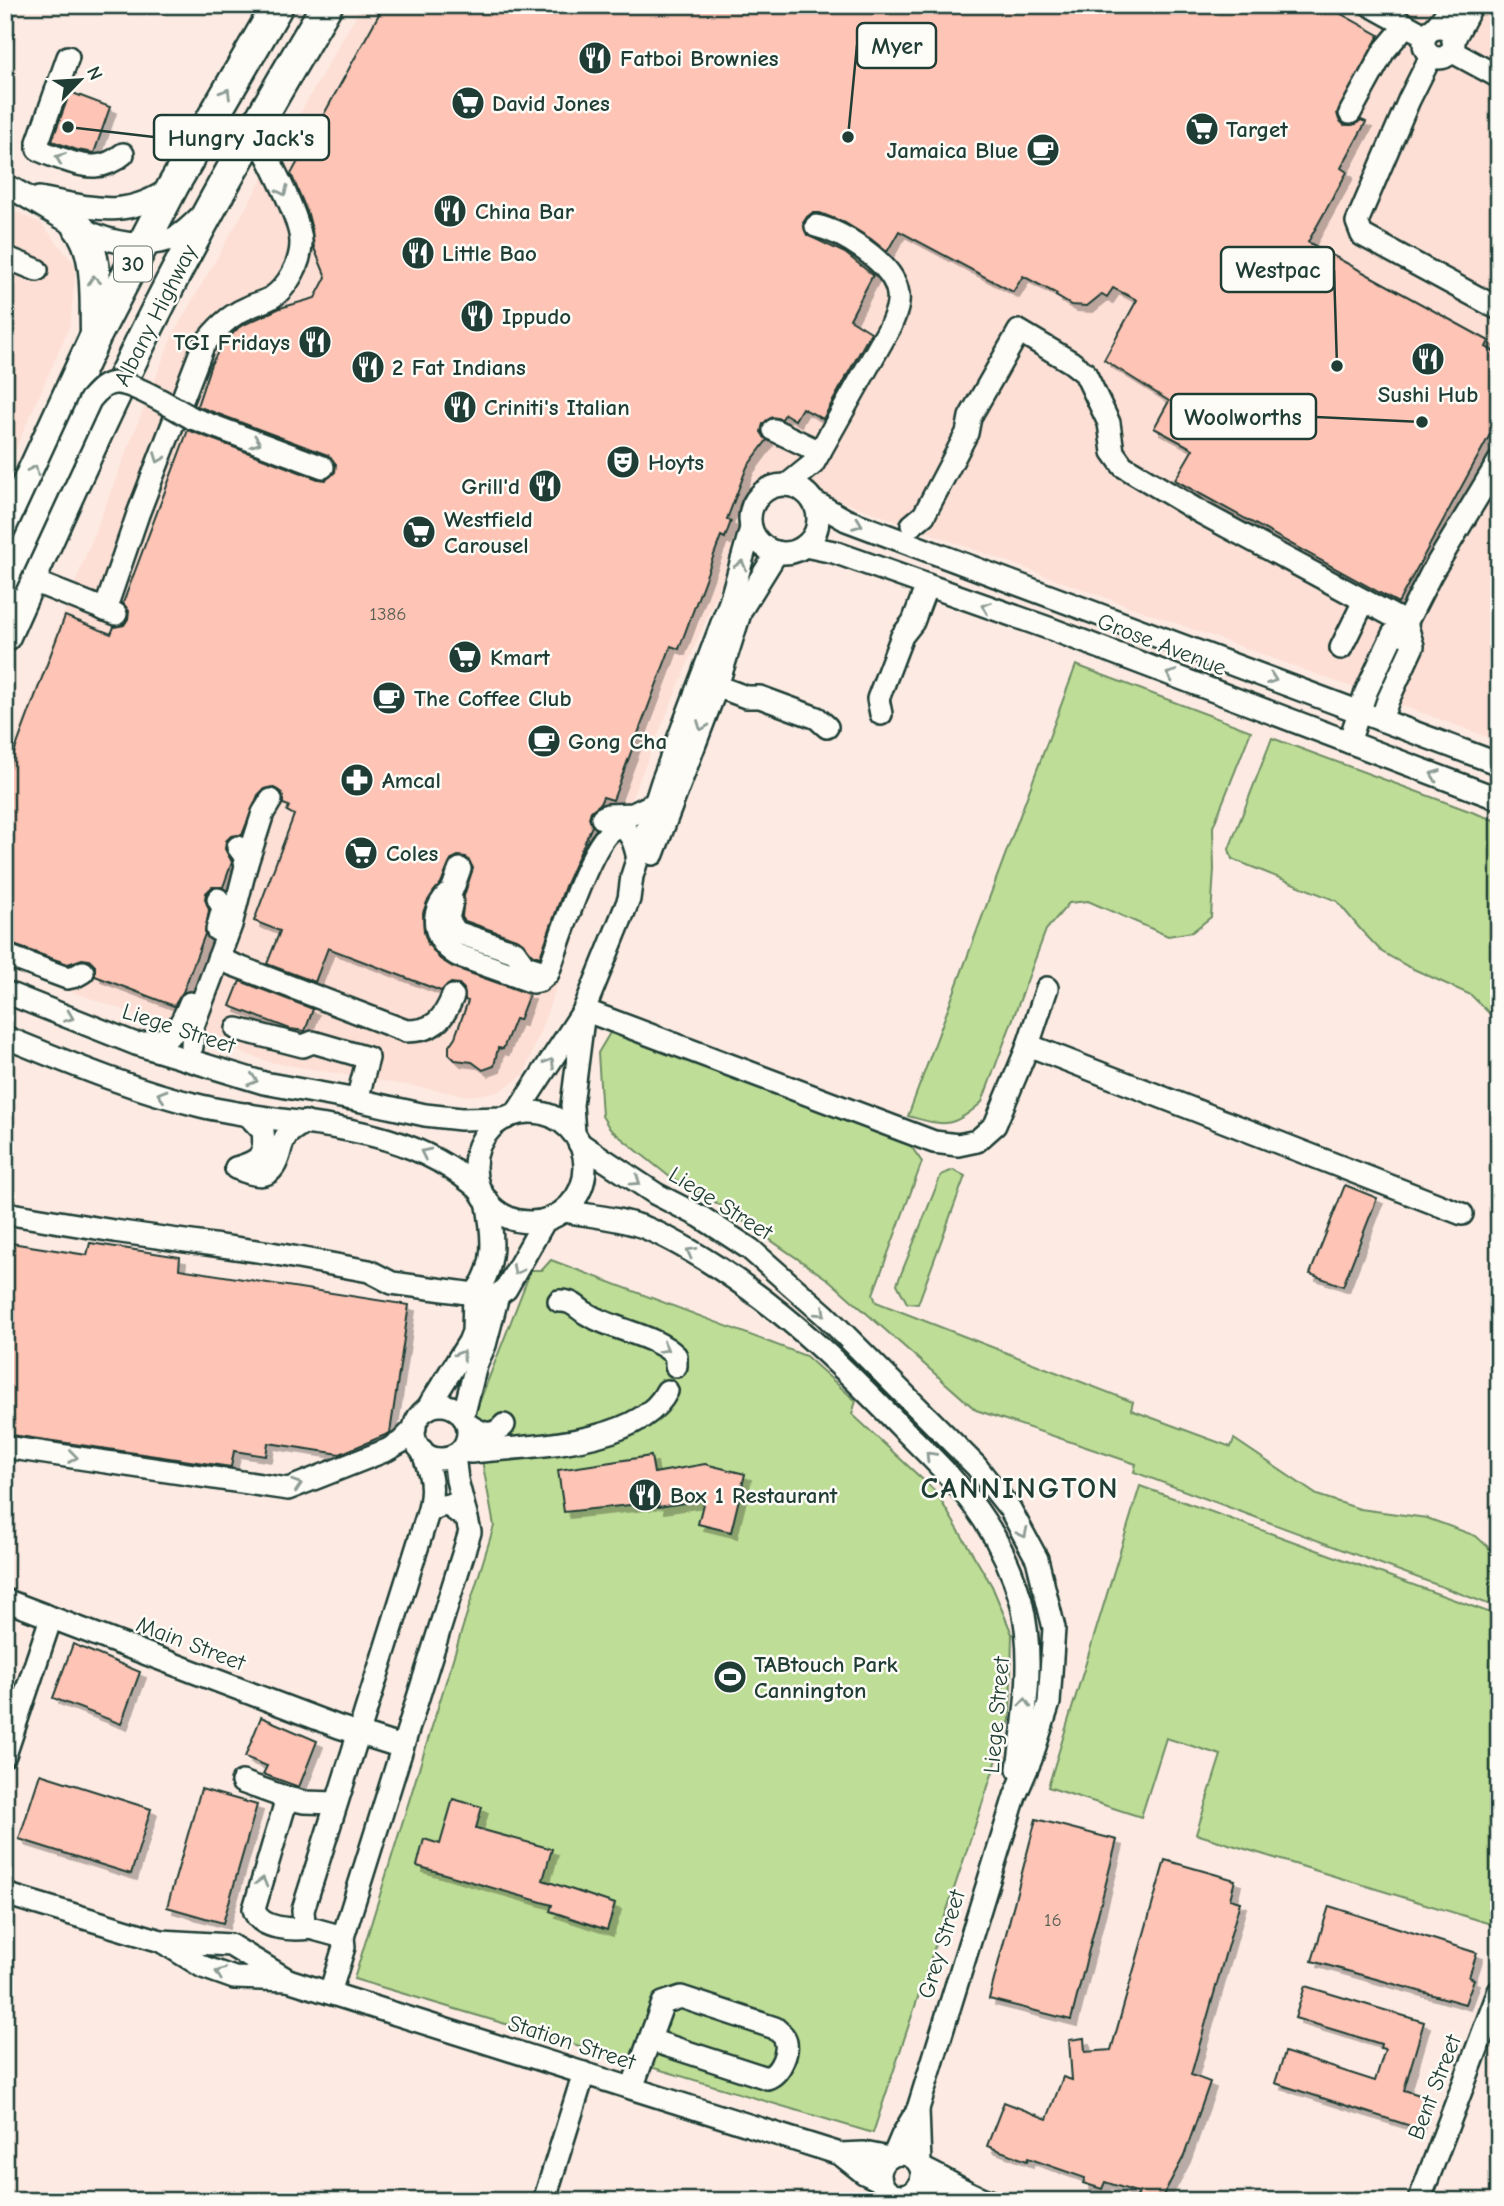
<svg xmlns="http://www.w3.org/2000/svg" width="1504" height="2206" viewBox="0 0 1504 2206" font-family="'Comic Neue',sans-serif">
	<defs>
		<filter id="shadow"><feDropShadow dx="6" dy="6" stdDeviation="0" flood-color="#0004"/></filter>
	</defs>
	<rect width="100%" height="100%" fill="#fdebe3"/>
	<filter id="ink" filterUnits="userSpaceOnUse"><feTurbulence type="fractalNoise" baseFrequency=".0143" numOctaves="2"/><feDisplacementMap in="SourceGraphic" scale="14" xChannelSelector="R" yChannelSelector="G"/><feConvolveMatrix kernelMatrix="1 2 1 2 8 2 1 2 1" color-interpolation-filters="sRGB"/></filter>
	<g filter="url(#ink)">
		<g fill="#fddfd5">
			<path d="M362 5H1499V741L767 474 585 910 524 1075 498 1092 470 1096 269 1062 5 968V768L82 565 172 336Z"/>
			<path d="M5 207 41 223 76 266 70 326 5 473Z"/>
		</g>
		<g fill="#bedd96" stroke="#6e8d65" stroke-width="2">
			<path d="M1076 665 1251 731 1213 827 1214 869 1211 917 1192 932 1168 936 1088 901 1069 903 1046 930 982 1102C952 1129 944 1126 908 1116Z"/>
			<path d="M1272 738 1499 822V1023L1471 995 1409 967 1382 952 1361 930 1337 901 1232 859 1229 849Z"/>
			<path d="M611 1031 908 1142 922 1162 873 1294 876 1302 1133 1402 1131 1410 1231 1447 1234 1439 1317 1495 1360 1509 1427 1518 1476 1536 1499 1557V1608L1134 1472 1136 1464 976 1410 830 1281 715 1202 671 1178 610 1129 602 1116 598 1053Z"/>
			<path d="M953 1170 965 1176 918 1304 907 1303 897 1284 941 1175Z"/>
			<path d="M551 1260 806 1356 856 1401 852 1414 935 1491 992 1586 1012 1634 1010 1720 873 2133 354 1979 494 1526 474 1416 531 1270H542Z"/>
			<path d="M1140 1486 1499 1616V1921L1494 1925 1196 1834 1221 1755 1166 1738 1141 1817 1048 1787Z"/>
		</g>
		<g fill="#fec4b5" stroke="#1f3d34" stroke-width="2" filter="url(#shadow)">
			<path d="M384 5H1325L1379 35 1337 113 1339 120 1344 125 1356 124 1361 120 1366 122 1341 168 1347 172 1308 242 1489 341 1486 347 1496 353 1499 362V418L1398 603 1175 480 1193 449 1154 428 1169 401 1104 360 1137 300 1113 288 1107 297 1102 294 1087 306 1071 305 1056 296 1057 294 1023 276 1013 292 899 231 887 252 871 239 845 223 820 213H812L807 217 803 223 807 235 845 253 873 275 850 319 871 332 823 419 802 408 795 420 785 414 782 419 772 417 763 424 761 432 767 440 747 467 727 519 731 521 725 538 721 536 679 649 671 646 613 800 603 797 600 804 591 811 589 818 592 826 565 886 540 957 533 955 519 940 465 921 462 917 464 896 473 868 466 857 458 856 452 859 441 883 427 902 423 913 424 932 428 944 440 959 453 967 529 994 519 1020 515 1019 503 1049 498 1048 494 1066 483 1070 472 1062 455 1060 449 1054V1046L455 1037 468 1001 465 1000 464 989 459 984 451 983 441 991 328 948 315 982 267 964 280 931 254 921 294 815 287 811 289 806 283 804 282 793 272 787 264 789 258 795 242 835 231 836 226 841 225 849 232 862 223 887H212L206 893 205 899 209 910 205 934 183 992 174 1006 95 976V966L89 960 82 959 68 964 5 942V777L65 616 111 634 114 627 124 625 128 619 129 611 123 603 188 430 318 479 326 480 335 472 336 464 328 455 197 406 211 364 222 345 239 327 280 308 315 298 326 277 314 248 312 230 308 214 291 174Z"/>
			<path d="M70 92 110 107 94 153 77 150 52 141Z"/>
			<path d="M240 981 313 1009 305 1031 290 1029 230 1006Z"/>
			<path d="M1345 1185 1377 1198 1343 1286 1310 1274Z"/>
			<path d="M5 1242 87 1255 90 1243 180 1257 179 1269 409 1305 390 1433 340 1454 268 1443 266 1456 234 1451 231 1467 5 1434Z"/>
			<path d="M651 1456 654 1473 705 1464 745 1474 731 1532 698 1524 704 1500 658 1507 659 1502 564 1512 558 1470Z"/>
			<path d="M73 1644 140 1672 121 1724 53 1698Z"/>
			<path d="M261 1717 317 1741 299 1787 263 1774 267 1766 245 1757Z"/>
			<path d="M40 1774 151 1809 131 1874 19 1839Z"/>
			<path d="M201 1789 257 1805 223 1923 167 1907Z"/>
			<path d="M453 1799 482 1807 476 1828 552 1849 543 1880 615 1904 607 1930 550 1911 552 1905 417 1866 424 1839 440 1844Z"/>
			<path d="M1036 1819 1117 1840 1071 2020 989 1999Z"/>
			<path d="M1165 1860 1235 1880 1230 1899 1240 1902 1191 2075 1210 2082 1184 2156 1160 2201H1135L1139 2193 1105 2182 1102 2189 1083 2183 1085 2178 1028 2158 1027 2161 987 2146 1004 2102 1047 2119 1063 2077 1072 2080 1069 2040 1084 2038 1085 2052 1111 2050Z"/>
			<path d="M1329 1906 1477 1953 1469 1977 1474 1979 1465 2004 1312 1961Z"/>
			<path d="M1305 1986 1424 2022 1404 2090 1426 2097 1417 2128 1275 2083 1285 2052 1375 2081 1385 2049 1380 2048 1381 2044 1295 2018Z"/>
		</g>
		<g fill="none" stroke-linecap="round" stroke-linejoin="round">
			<defs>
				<g id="minor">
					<path d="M1370 5 1417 31"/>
					<circle cx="1439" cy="43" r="15"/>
					<path d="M1434 29 1453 5"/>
					<path d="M1453 41 1472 5"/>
					<path d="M1451 51 1499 77"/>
					<path d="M1431 56 1409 100 1357 222 1362 235 1499 309"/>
					<path d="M68 57 38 142V149C46 154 56 157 65 160 87 168 104 170 123 154"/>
					<path d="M1350 113 1384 51 1406 25"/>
					<path d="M5 185C52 208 97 251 153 243 161 242 171 240 178 236 186 231 193 224 199 218"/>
					<path d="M39 198C92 207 125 221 172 187"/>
					<path d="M5 257 37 270"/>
					<path d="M192 418 323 467"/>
					<path d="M774 430 820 452"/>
					<path d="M787 485 813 464 890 327C895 315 901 303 897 289 890 262 843 232 816 226"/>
					<circle cx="784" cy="519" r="34"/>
					<path d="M813 501 846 520 1499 764"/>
					<path d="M912 525 924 515 967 433 970 417 1019 331 1071 362 1085 373 1109 423 1113 452 1123 466 1200 512 1406 623 1413 646 1388 700 1381 720"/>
					<path d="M805 546 834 552 1051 629 1499 799"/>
					<path d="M30 580 116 614"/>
					<path d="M105 610 138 514 203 346C215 330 228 316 247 308 254 304 264 302 271 298 288 287 301 263 301 243 301 217 266 155 254 129"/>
					<path d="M1404 635 1406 623 1431 574 1499 461"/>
					<path d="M1341 648 1364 601"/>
					<path d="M703 681 746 697H760L817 718 827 727"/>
					<path d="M881 714 878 699 902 636 913 622 927 585"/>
					<path d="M1349 742 1366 692 1393 634 1406 623"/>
					<path d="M602 818 608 815 633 814 656 803"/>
					<path d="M653 854 717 686 741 610 777 552"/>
					<path d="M246 866 263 813 271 800"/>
					<path d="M460 869C457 875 455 884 452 890 450 893 446 895 444 898 428 919 436 942 457 955L533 982 539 981 548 973C559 944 591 834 619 826 633 833 634 844 638 858"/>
					<path d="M452 901 448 919 456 932 515 952 525 966 548 973"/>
					<path d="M217 930 223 908 218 899"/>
					<path d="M5 955 67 978 76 976 83 972"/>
					<path d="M218 959 406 1031C433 1031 443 1021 453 996"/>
					<path d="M5 992 136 1044 264 1083 357 1100 425 1115 461 1119 506 1118"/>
					<path d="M584 1010 934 1142 958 1145 977 1141 995 1125 1026 1051 1047 988"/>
					<path d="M237 1029 303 1046 313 1042 368 1058 357 1100"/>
					<path d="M5 1037C69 1063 133 1090 201 1106 302 1130 397 1117 481 1191"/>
					<path d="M138 1044C171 1041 178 1033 190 1003"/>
					<path d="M1028 1045 1462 1214"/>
					<path d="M192 1047 193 1026 231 925 246 866 244 855 238 847"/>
					<circle cx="530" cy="1167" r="55"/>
					<path d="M516 1114 584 1010 629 899 632 876 662 782 730 602 751 528"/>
					<path d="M574 1133 572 1105 583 1019"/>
					<path d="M579 1143 656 1194 701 1217 750 1249 825 1315 976 1466 1010 1509 1037 1559 1054 1628 1049 1703 1031 1759 1015 1796 918 2109 902 2136 894 2155"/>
					<path d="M236 1168C256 1176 271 1182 279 1155 281 1148 282 1141 287 1135 291 1130 299 1126 305 1122"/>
					<path d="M236 1168C259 1161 266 1157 263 1131L247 1114"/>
					<path d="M564 1211C591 1216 620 1218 646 1228 672 1239 697 1254 720 1269 789 1314 846 1370 903 1429 931 1457 962 1486 984 1520 1000 1544 1013 1573 1021 1601 1035 1656 1025 1714 1018 1769"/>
					<path d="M5 1213 114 1231 271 1253 369 1271 392 1283 474 1294C487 1300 494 1298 506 1289L545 1220"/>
					<path d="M559 1301C572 1300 577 1308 587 1314 613 1330 656 1335 676 1356V1366"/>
					<circle cx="441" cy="1432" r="27"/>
					<path d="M427 1409 469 1342 473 1332 474 1294C498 1268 493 1233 487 1200"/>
					<path d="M463 1417 476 1365 485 1345 498 1295"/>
					<path d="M467 1424C480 1433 493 1439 504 1425"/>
					<path d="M5 1447 288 1489 387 1450 401 1442 415 1428"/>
					<path d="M422 1450C431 1475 435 1487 428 1513"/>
					<path d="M460 1451 471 1452C524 1446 640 1446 667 1391"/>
					<path d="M454 1455 457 1480 467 1519"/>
					<path d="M448 1505 467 1519 470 1532 343 1937 310 1928 304 1923 303 1910 428 1513 437 1507Z"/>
					<path d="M5 1600 339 1727 402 1747"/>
					<path d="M5 1755 51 1618"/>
					<path d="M242 1782 287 1798"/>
					<path d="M5 1894 161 1941 230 1945 288 1980"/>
					<path d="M310 1928C293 1930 259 1930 254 1909L287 1798 304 1802 335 1803"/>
					<path d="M161 1941 203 1967 234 1978 288 1980 840 2154 864 2153 889 2158"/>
					<path d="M330 1993 344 1947 343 1937"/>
					<path d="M632 2088 663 2003 681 1997 775 2028C777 2030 783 2035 784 2037 791 2050 780 2074 767 2078L650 2040"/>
					<path d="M918 2109 920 2164"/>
					<circle cx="901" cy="2175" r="21"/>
					<path d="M840 2154 864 2173 881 2181"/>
					<path d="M921 2168C944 2178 965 2193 989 2201"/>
					<path d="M911 2194 972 2196"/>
					<path d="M544 2201 584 2073"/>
					<path d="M1419 2201 1499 1991"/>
				</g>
				<g id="highway">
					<path d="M79 228C99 251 95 301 96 331"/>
					<path d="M5 532 96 335 173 186 278 5"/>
					<path d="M5 636C58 517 111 398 171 282 220 188 273 96 327 5"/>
				</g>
			</defs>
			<use href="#minor" stroke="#1f3d34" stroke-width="26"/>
			<use href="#highway" stroke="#1f3d34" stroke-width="35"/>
			<use href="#minor" stroke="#fdfcf7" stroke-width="21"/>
			<use href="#highway" stroke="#fdfcf7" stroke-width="30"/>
			<defs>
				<path id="minor-bridge" d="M5 584 90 400C97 392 105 382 117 383 134 383 176 409 192 418"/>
			</defs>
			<use href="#minor-bridge" stroke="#1f3d34" stroke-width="26" stroke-linecap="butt"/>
			<use href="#minor-bridge" stroke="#fdfcf7" stroke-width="21"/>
		</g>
		<defs><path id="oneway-chevron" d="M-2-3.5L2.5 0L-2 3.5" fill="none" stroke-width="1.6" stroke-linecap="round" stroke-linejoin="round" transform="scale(1.75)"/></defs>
		<g stroke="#8e9c96">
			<use href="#oneway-chevron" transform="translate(226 93) rotate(-59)"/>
			<use href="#oneway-chevron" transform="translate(60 158) rotate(-159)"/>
			<use href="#oneway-chevron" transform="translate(283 191) rotate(65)"/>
			<use href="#oneway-chevron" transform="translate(94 280) rotate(-96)"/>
			<use href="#oneway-chevron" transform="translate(256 442) rotate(20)"/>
			<use href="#oneway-chevron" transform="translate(159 458) rotate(111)"/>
			<use href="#oneway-chevron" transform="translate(34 470) rotate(-65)"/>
			<use href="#oneway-chevron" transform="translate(858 524) rotate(21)"/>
			<use href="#oneway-chevron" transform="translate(741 565) rotate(-74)"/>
			<use href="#oneway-chevron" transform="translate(986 607) rotate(-161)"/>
			<use href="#oneway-chevron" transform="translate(1171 675) rotate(-159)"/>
			<use href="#oneway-chevron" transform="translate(1272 679) rotate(20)"/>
			<use href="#oneway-chevron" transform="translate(702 726) rotate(111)"/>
			<use href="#oneway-chevron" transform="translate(1435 775) rotate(-159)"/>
			<use href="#oneway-chevron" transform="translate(69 1017) rotate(22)"/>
			<use href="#oneway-chevron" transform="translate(550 1063) rotate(-58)"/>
			<use href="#oneway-chevron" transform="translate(253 1080) rotate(16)"/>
			<use href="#oneway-chevron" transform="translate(162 1095) rotate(-163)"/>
			<use href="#oneway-chevron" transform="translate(425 1153) rotate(-154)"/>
			<use href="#oneway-chevron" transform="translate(636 1181) rotate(34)"/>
			<use href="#oneway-chevron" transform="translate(691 1252) rotate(-151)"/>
			<use href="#oneway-chevron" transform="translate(517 1270) rotate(117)"/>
			<use href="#oneway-chevron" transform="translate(821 1312) rotate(43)"/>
			<use href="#oneway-chevron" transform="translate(664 1348) rotate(29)"/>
			<use href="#oneway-chevron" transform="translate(461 1355) rotate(-59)"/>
			<use href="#oneway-chevron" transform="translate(930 1456) rotate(-134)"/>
			<use href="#oneway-chevron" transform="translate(73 1457) rotate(8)"/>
			<use href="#oneway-chevron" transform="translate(297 1485) rotate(-18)"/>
			<use href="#oneway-chevron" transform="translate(1023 1533) rotate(63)"/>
			<use href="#oneway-chevron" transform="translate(1025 1703) rotate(-85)"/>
			<use href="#oneway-chevron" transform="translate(262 1882) rotate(-74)"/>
			<use href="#oneway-chevron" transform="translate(220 1973) rotate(-160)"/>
		</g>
	</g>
	<defs>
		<symbol id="restaurant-disc" viewBox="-11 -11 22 22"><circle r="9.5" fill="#1f3d34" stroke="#fdfcf7"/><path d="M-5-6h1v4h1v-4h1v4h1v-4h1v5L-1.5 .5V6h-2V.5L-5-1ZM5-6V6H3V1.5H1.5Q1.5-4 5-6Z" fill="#fff"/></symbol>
		<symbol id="supermarket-disc" viewBox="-11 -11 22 22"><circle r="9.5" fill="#1f3d34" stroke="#fdfcf7"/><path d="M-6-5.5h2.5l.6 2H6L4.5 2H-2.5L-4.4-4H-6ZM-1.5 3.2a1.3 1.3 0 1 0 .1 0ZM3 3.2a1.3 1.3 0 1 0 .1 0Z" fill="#fff"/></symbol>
		<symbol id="cafe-disc" viewBox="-11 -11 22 22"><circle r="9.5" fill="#1f3d34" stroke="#fdfcf7"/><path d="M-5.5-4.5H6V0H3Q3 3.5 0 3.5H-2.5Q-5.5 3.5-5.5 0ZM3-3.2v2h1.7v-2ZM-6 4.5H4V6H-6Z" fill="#fff"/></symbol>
		<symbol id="theatre-disc" viewBox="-11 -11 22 22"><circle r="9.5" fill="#1f3d34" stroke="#fdfcf7"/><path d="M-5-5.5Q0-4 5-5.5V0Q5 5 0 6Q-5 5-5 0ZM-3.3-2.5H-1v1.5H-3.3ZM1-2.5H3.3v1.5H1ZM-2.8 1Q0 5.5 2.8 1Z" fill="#fff"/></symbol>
		<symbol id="pharmacy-disc" viewBox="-11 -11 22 22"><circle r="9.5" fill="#1f3d34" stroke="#fdfcf7"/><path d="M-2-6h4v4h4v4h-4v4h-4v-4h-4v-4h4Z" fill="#fff"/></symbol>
		<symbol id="stadium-disc" viewBox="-11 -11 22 22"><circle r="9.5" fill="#1f3d34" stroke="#fdfcf7"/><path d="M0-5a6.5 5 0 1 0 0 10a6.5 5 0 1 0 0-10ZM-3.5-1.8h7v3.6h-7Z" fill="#fff"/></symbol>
	</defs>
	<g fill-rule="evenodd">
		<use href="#restaurant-disc" x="576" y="39" width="38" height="38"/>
		<use href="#supermarket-disc" x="449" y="84" width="38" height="38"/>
		<use href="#supermarket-disc" x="1183" y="110" width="38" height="38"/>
		<use href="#cafe-disc" x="1024" y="131" width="38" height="38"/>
		<use href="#restaurant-disc" x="431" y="192" width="38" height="38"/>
		<use href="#restaurant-disc" x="399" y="234" width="38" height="38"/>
		<use href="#restaurant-disc" x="458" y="297" width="38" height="38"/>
		<use href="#restaurant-disc" x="296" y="323" width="38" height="38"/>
		<use href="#restaurant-disc" x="1409" y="340" width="38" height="38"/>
		<use href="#restaurant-disc" x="349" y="348" width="38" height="38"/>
		<use href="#restaurant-disc" x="441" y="388" width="38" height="38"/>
		<use href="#theatre-disc" x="604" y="443" width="38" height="38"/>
		<use href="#restaurant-disc" x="526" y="467" width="38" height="38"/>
		<use href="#supermarket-disc" x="400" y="513" width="38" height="38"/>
		<use href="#supermarket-disc" x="446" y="638" width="38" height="38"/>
		<use href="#cafe-disc" x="370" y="679" width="38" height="38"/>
		<use href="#cafe-disc" x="525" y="722" width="38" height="38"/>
		<use href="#pharmacy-disc" x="338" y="761" width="38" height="38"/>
		<use href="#supermarket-disc" x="342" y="834" width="38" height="38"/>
		<use href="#restaurant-disc" x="626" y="1476" width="38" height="38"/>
		<use href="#stadium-disc" x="711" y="1658" width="38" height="38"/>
	</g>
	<g text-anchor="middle" stroke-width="5" stroke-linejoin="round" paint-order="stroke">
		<g font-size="19" fill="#575f54">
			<text x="388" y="620">1386</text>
			<text x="1053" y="1926">16</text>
		</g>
		<rect fill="#fdfcf7" stroke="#62766e" stroke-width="2" x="114" y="246.5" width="38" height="35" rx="5"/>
		<g font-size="21" font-weight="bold" fill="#1f3d34">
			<text x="133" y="271">30</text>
		</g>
		<g font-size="23" font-weight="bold" fill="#1f3d34" stroke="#fdfcf7" text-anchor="start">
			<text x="620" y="66">Fatboi Brownies</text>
			<text x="492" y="111">David Jones</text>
			<text x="1226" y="137">Target</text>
			<text x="1018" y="158" text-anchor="end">Jamaica Blue</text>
			<text x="475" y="219">China Bar</text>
			<text x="442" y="261">Little Bao</text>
			<text x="502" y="324">Ippudo</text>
			<text x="290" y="350" text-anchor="end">TGI Fridays</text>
			<text x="392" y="375">2 Fat Indians</text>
			<text x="1428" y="402" text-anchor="middle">Sushi Hub</text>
			<text x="484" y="415">Criniti's Italian</text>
			<text x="648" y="470">Hoyts</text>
			<text x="520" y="494" text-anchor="end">Grill'd</text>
			<text x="444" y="527">Westfield<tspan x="444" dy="26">Carousel</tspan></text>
			<text x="490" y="665">Kmart</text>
			<text x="414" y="706">The Coffee Club</text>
			<text x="568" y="749">Gong Cha</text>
			<text x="382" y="788">Amcal</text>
			<text x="386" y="861">Coles</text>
			<text x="670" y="1503">Box 1 Restaurant</text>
			<text x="754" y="1672">TABtouch Park<tspan x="754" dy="26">Cannington</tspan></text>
		</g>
		<g font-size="23" fill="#1f3d34" stroke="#fdfcf7">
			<text transform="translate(155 315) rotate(-63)" y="8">Albany Highway</text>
			<text transform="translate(1162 644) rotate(21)" y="8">Grose Avenue</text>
			<text transform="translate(179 1028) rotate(18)" y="8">Liege Street</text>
			<text transform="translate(721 1203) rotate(32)" y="8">Liege Street</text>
			<text transform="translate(191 1643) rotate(21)" y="8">Main Street</text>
			<text transform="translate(996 1715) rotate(-85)" y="8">Liege Street</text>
			<text transform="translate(941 1944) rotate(-73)" y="8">Grey Street</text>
			<text transform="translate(572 2042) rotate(18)" y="8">Station Street</text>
			<text transform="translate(1434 2087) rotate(-69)" y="8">Bent Street</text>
		</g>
		<g font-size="30" font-weight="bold" letter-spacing="2" fill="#1f3d34" stroke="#fdfcf7">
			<text x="1020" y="1498">CANNINGTON</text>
		</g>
	</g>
	<path fill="none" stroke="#1f3d34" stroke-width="2.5" d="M848 137L857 45M68 127L154 137M1337 366L1334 270M1422 422L1316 417"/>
	<g fill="#1f3d34" stroke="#fdfcf7" stroke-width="2.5">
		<circle cx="848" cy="137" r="7"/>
		<circle cx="68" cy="127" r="7"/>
		<circle cx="1337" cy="366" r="7"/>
		<circle cx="1422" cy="422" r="7"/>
	</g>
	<g fill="#fdfcf7" stroke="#1f3d34" stroke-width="2.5">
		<rect x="857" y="23" width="79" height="45" rx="7"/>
		<rect x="154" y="115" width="175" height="45" rx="7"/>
		<rect x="1221" y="247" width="113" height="45" rx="7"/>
		<rect x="1171" y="394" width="145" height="45" rx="7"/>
	</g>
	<g font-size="24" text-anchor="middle" font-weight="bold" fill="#1f3d34">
		<text x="897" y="54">Myer</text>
		<text x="241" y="146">Hungry Jack's</text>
		<text x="1278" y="278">Westpac</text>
		<text x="1243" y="425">Woolworths</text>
	</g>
	<rect width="1504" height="2206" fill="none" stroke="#fdfcf7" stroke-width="28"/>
	<rect x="14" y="14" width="1476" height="2178" fill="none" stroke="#1f3d34" stroke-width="2.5" filter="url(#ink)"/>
	<g transform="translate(80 80) rotate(65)" stroke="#fdfcf7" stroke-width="5" paint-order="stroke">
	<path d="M0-5L12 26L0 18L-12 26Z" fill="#1f3d34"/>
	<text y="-10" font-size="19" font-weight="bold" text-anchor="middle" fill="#1f3d34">N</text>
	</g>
</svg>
